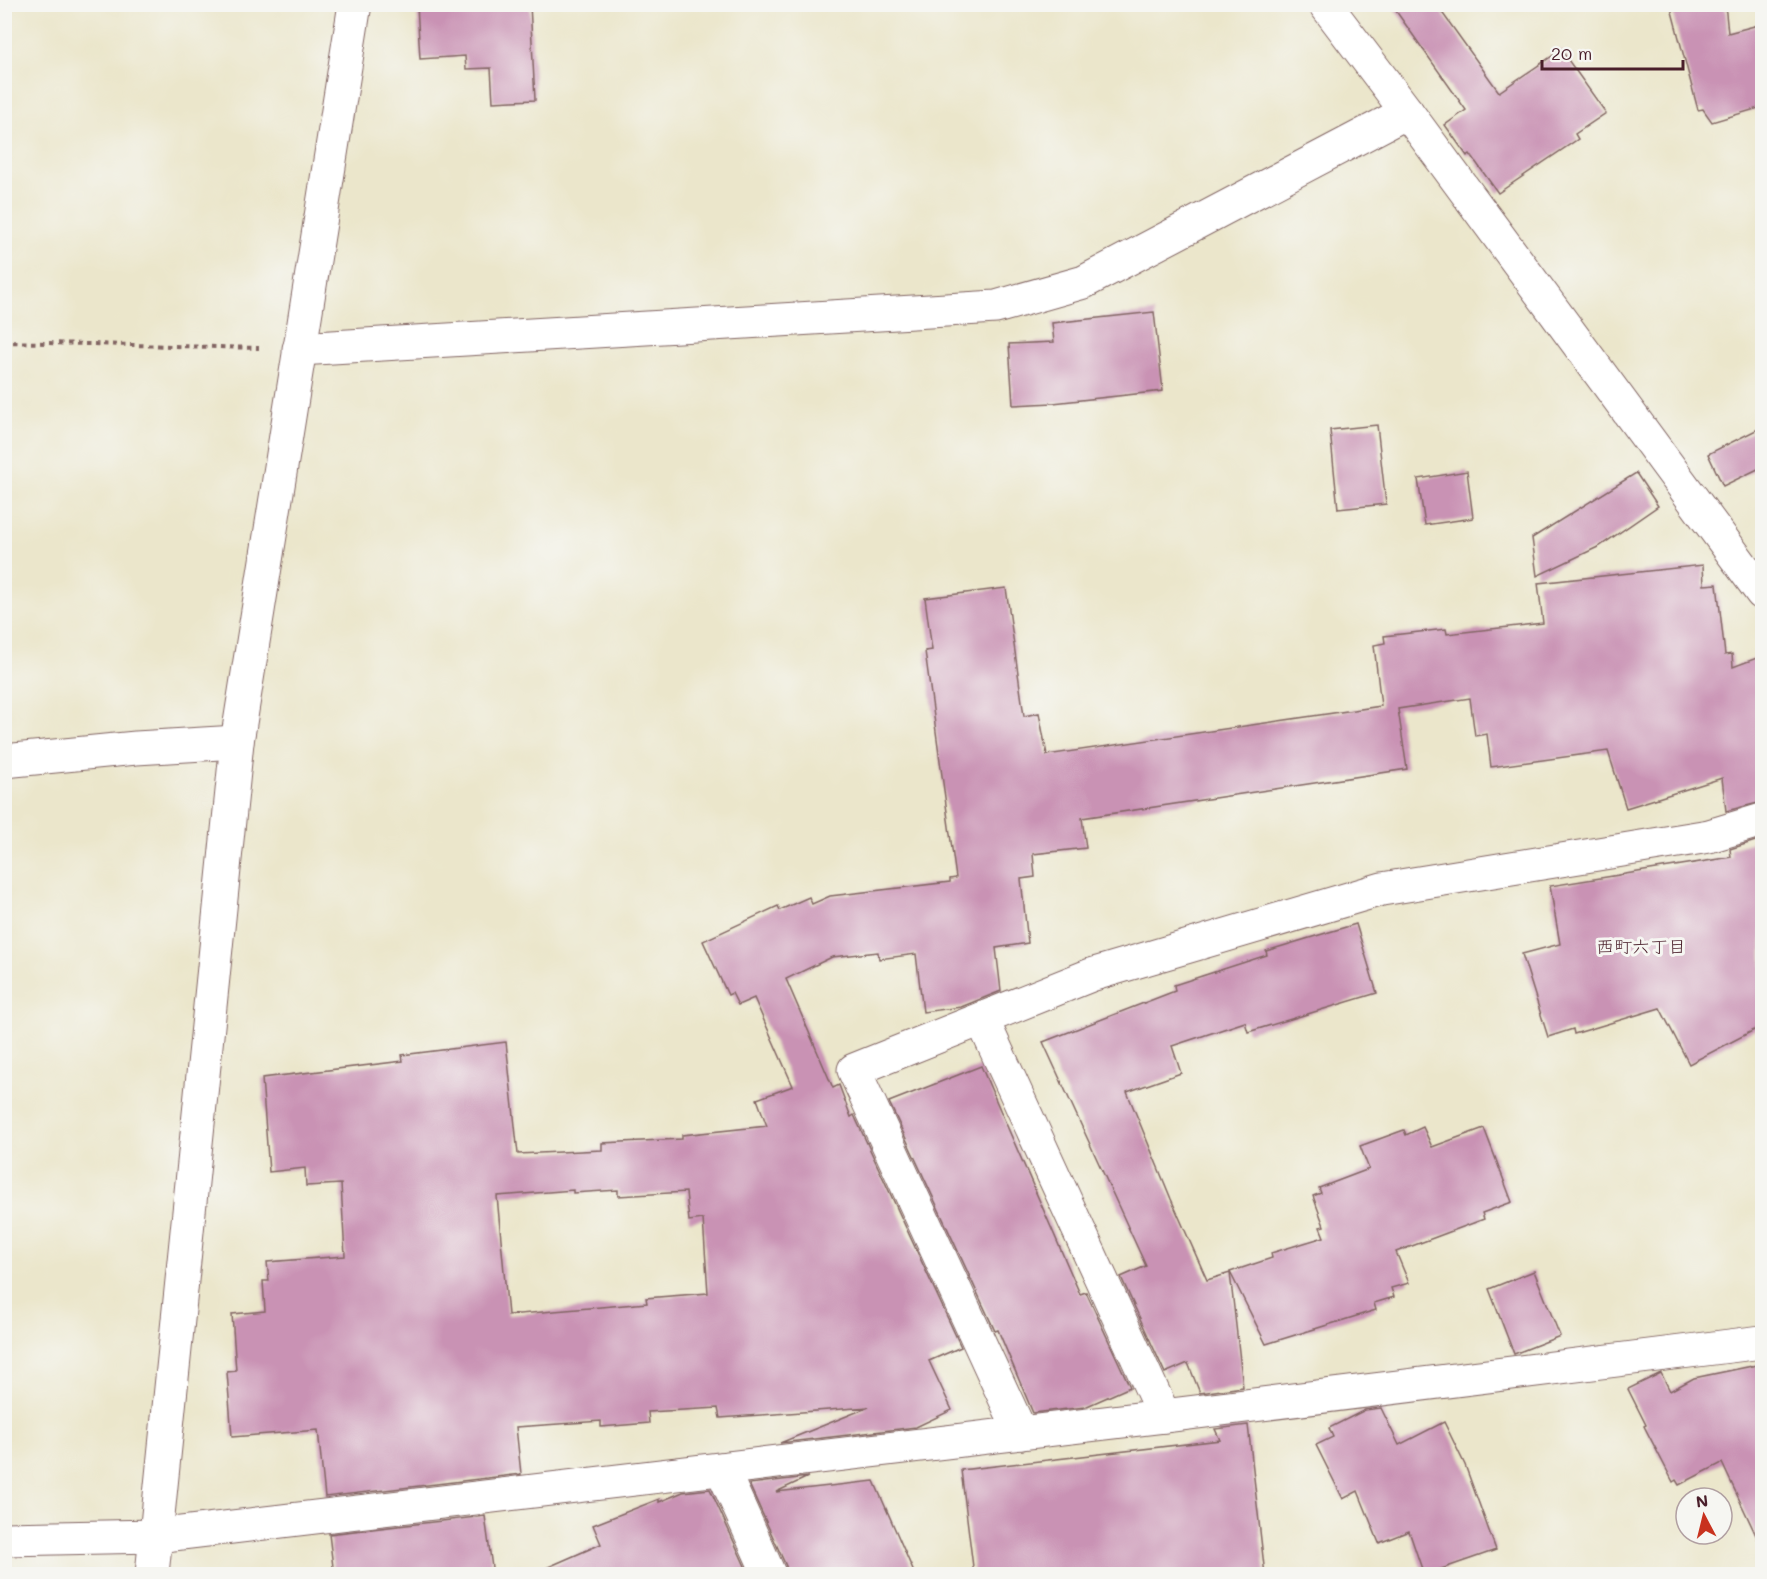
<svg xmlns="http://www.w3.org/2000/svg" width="1767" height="1579" viewBox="0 0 1767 1579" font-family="Mali,'Klee One',sans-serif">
	<rect width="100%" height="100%" fill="#f6f6f2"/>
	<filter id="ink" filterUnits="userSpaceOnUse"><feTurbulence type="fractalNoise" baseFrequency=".0167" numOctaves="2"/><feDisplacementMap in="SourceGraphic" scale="12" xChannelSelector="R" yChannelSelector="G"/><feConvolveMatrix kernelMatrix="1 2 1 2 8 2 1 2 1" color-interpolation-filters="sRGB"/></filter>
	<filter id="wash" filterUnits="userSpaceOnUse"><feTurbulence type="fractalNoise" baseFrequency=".008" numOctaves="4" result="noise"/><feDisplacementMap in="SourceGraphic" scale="24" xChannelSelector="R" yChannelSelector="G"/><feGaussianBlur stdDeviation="1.35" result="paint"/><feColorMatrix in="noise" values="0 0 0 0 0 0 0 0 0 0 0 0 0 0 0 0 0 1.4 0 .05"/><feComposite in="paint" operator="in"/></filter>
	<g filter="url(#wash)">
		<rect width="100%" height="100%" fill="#ebe6cb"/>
		<g id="blocks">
			<g fill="#c992b4" fill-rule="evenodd">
				<path d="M417 4H530L535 100 493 102 491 68 466 69 465 56 420 59Z"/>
				<path d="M1391 4H1436L1499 92 1561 50 1606 113 1575 134 1578 139 1498 193 1470 154 1467 156 1445 125 1466 110Z"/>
				<path d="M1670 4H1725L1728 33 1762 24V107L1712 122 1703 109 1698 110Z"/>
				<path d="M1154 312 1163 391 1053 403 1013 405 1009 344 1054 342 1052 323Z"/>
				<path d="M1377 425 1386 504 1338 509 1330 430Z"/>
				<path d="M1762 427V467L1723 486 1708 454Z"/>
				<path d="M1467 471 1473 518 1425 525 1418 479Z"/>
				<path d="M1636 473 1658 506 1600 546 1537 576 1532 538Z"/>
				<path d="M1703 565 1704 585 1717 584 1725 655 1732 654 1733 667 1762 656V802L1726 811 1722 778 1626 808 1608 751 1491 767 1487 734 1475 736 1470 698 1398 709 1407 769 1082 818 1086 848 1033 854 1035 877 1021 879 1028 943 996 948 1001 991 961 1007 923 1012 916 954 879 959 878 952 832 957 786 979 833 1088 839 1085 851 1117 854 1115 961 1347 929 1361 952 1410 916 1427 780 1443 869 1407 720 1418 718 1408 648 1412 649 1423 601 1427V1421L516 1427 521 1474 325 1497 318 1430 232 1437 227 1372 236 1371 232 1314 265 1311 263 1281H269L267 1262 345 1256 341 1184 306 1186 305 1168 269 1172 262 1078 403 1061 402 1055 506 1042 518 1154 602 1150V1143L682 1139V1135L767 1126 757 1099 793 1086 754 998 738 1005 732 993 728 995 703 941 778 906 780 910 809 897 812 904 830 896 950 882V879L956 878 925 651 932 650 925 598 1006 588 1024 716 1039 713 1047 755 1381 706 1374 645 1385 643 1384 636 1446 629 1447 634 1543 623 1538 583ZM573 1190V1193L618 1190V1196L686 1192 689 1221 703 1219 708 1293 646 1298 647 1303 508 1315 497 1196Z"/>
				<path d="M1762 839V1026L1689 1064 1660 1008 1574 1034 1573 1029 1548 1037 1522 954 1560 944 1550 886 1731 857 1730 849Z"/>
				<path d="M1356 924 1377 993 1248 1032 1245 1022 1172 1046 1181 1073 1127 1092 1171 1199 1207 1280 1230 1273 1243 1387 1200 1393 1188 1363 1165 1373 1121 1277 1146 1266 1043 1042 1175 991 1174 985 1267 955 1266 951Z"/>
				<path d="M981 1066 1080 1294 1086 1292 1130 1387 1085 1407 1033 1413 998 1330 995 1331 889 1102Z"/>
				<path d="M1423 1127 1432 1147 1484 1128 1512 1202 1482 1213 1484 1219 1396 1252 1409 1283 1391 1288 1394 1297 1374 1303 1376 1310 1266 1344 1230 1272 1272 1258 1271 1253 1324 1237 1320 1227 1324 1226 1313 1196 1321 1193 1319 1188 1369 1169 1360 1146 1404 1130 1406 1135Z"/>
				<path d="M1534 1271 1560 1336 1514 1354 1489 1289Z"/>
				<path d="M1762 1364V1548L1722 1463 1679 1485 1676 1480 1673 1482 1644 1426 1646 1425 1628 1389 1659 1374 1661 1373 1670 1391 1694 1378Z"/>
				<path d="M1381 1408 1399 1445 1444 1422 1465 1465 1496 1550 1424 1575 1409 1531 1379 1543 1358 1491 1343 1499 1316 1445 1333 1437 1329 1428 1365 1410Z"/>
				<path d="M1248 1425 1265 1575H974L961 1470 1220 1440 1215 1429Z"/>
				<path d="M808 1477 776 1492 874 1481 915 1575H788L786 1566 749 1484Z"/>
				<path d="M710 1489 749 1575H530L601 1544 593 1525 659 1499V1502L683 1492Z"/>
				<path d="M485 1516 493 1575H334L329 1534Z"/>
			</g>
		</g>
	</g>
	<g filter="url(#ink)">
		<use href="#blocks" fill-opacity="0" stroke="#826563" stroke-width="1.5"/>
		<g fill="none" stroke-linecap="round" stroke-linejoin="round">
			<defs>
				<g id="minor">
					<path d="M1325 4 1407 112 1762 593"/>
					<path d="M299 349 996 307 1084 282 1407 112"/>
					<path d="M4 761 136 748 237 742"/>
					<path d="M982 1019 1164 1416"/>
					<path d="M1021 1433 854 1070 1091 975 1382 889 1709 836 1762 820"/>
					<path d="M722 1469 769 1574"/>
					<path d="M4 1539 156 1536 1164 1416 1762 1342"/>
					<path d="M152 1574 237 742 355 4"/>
				</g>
			</defs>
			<use href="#minor" stroke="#826563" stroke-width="35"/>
			<path stroke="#826563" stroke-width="4" stroke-dasharray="4.5 4.5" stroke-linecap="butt" d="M4 342 259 348"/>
			<use href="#minor" stroke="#fff" stroke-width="33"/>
		</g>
	</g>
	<g text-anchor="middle" stroke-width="6" stroke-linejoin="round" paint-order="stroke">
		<g font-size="18" fill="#4a1f2b" stroke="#f6f6f2">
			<text x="1641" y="953">西町六丁目</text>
		</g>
	</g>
	<rect width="1767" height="1579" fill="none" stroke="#f6f6f2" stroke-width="24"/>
	<g transform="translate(1704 1516) rotate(353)"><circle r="28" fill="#f6f6f2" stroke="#b1a0a2" stroke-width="1.5"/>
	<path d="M0-4.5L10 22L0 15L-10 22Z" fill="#c8321e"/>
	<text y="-9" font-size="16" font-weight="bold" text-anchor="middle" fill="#4a1f2b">N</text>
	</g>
	<path d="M1542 60v9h141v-9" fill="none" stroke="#4a1f2b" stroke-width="3"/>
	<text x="1551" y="60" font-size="18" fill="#4a1f2b" stroke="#f6f6f2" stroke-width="4.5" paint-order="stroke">20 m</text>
</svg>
